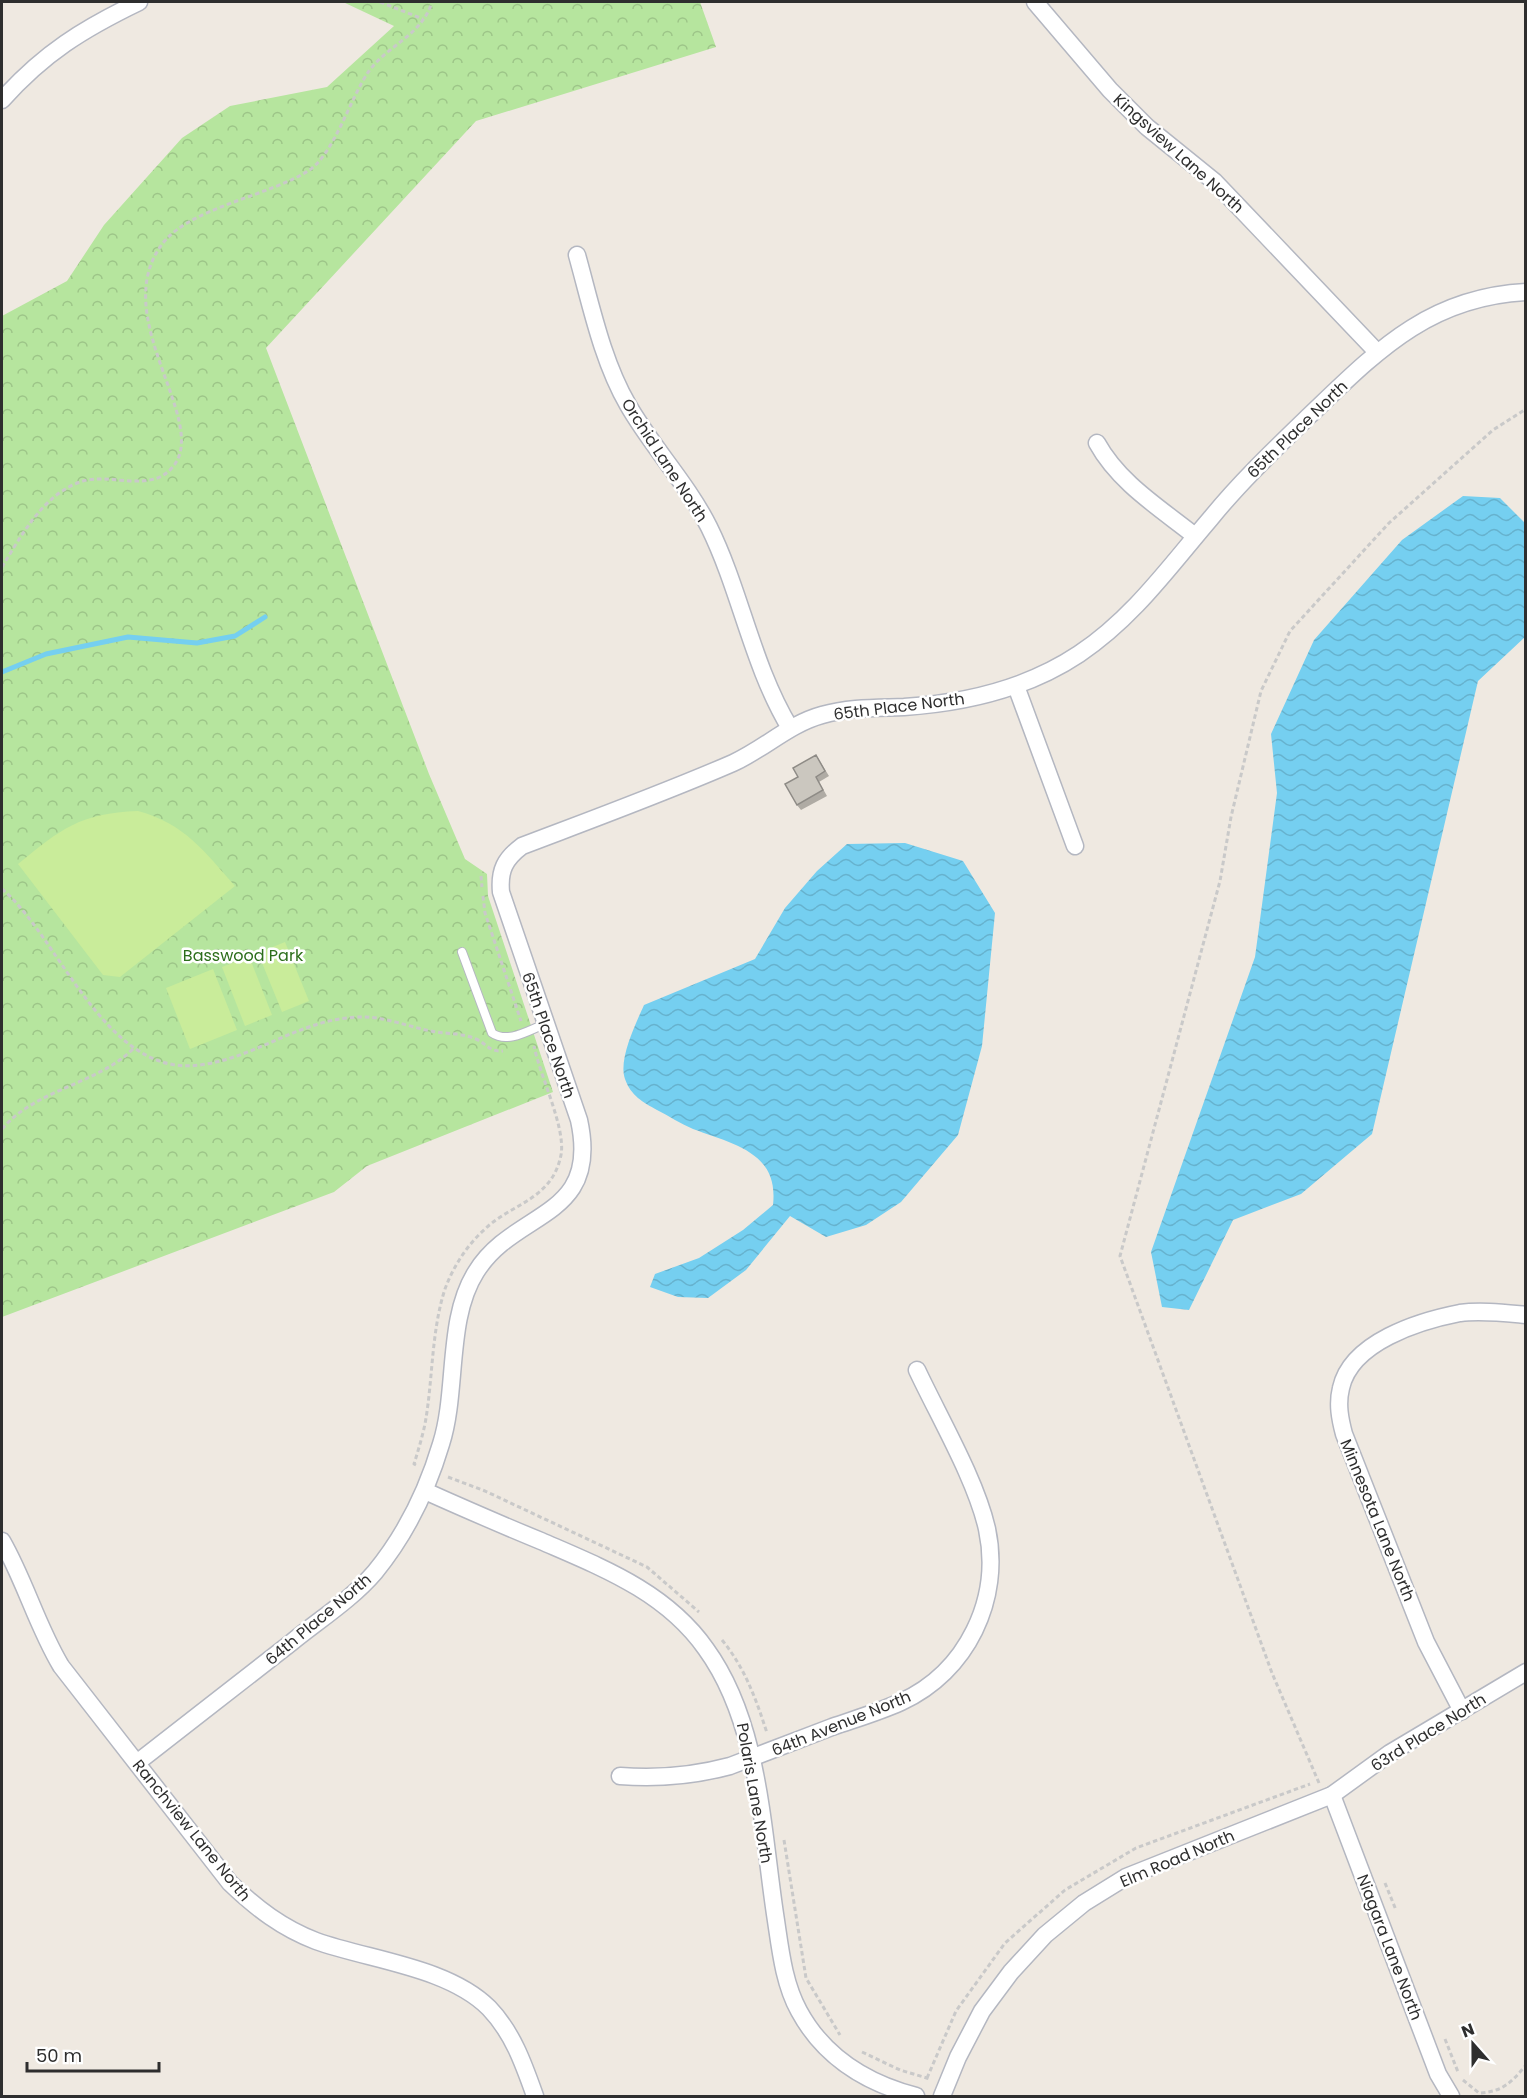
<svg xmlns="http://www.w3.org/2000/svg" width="1527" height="2098" viewBox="0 0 1527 2098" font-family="Poppins,sans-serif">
	<defs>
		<pattern id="park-crowns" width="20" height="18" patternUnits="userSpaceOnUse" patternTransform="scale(1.5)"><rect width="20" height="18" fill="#b6e59e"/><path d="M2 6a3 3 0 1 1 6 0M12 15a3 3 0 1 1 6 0" fill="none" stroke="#9dc588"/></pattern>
		<pattern id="water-waves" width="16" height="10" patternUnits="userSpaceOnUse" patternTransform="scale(1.5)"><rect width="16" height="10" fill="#75cff0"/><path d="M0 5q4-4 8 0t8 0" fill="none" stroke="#66b2ce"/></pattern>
	</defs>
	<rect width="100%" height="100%" fill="#efe9e1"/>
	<path fill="url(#park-crowns)" d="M343 2H700L716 47 476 121 266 348 429 774 465 859 487 874 488 896 553 1092 367 1166 334 1192 2 1317V316L67 281 104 225 182 138 230 106 327 87 394 26Z"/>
	<g fill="#c9ec9a">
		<path d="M138 811C185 824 204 851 235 886L120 977 103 975 18 864C61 829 80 813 138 811Z"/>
		<path d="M285 942 309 1001 282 1012 258 953Z"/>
		<path d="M249 956 272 1015 245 1026 222 967Z"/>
		<path d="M213 969 237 1030 190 1049 166 988Z"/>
	</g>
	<g fill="url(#water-waves)">
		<path d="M1463 496 1500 498 1525 523V637L1478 681 1372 1134 1301 1194 1233 1220 1189 1310 1162 1307 1151 1252 1255 957 1277 793 1271 734 1314 640 1402 540Z"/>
		<path d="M905 843 963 861 995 913 982 1046 958 1135 901 1202 866 1225 826 1237 790 1216 746 1270 708 1298 678 1297 650 1287 655 1274 699 1258 743 1230 773 1205C779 1152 733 1144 693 1129 681 1124 669 1116 657 1110 643 1102 631 1096 625 1079 618 1060 636 1023 644 1005L755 959 785 908 817 871 847 844Z"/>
	</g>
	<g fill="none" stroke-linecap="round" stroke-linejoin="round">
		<path stroke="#75cff0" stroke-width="5" d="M2 672 46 654 128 637 197 643 235 636 265 617"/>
		<defs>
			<path id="lane" d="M462 952 492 1033C508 1044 529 1030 545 1024"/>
			<g id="street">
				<path d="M1035 2 1110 90 1147 127 1215 182 1377 352"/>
				<path d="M2 100C44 53 83 29 139 2"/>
				<path d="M577 255C591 305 602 360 628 405 652 447 687 483 709 527 741 592 752 665 790 728"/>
				<path d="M1097 443C1119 483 1160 508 1195 536"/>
				<path d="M1016 686 1075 846"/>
				<path d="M425 1491C463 1508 502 1525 541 1541 603 1568 666 1592 706 1649 759 1722 762 1827 775 1914 780 1946 783 1982 799 2011 824 2057 866 2083 916 2096"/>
				<path d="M2 1541C25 1581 37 1626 61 1666L230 1883C256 1908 282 1928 316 1941 369 1960 448 1967 489 2008 513 2033 524 2065 535 2096"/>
				<path d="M1462 1711 1426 1642 1344 1434C1340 1419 1337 1404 1341 1388 1351 1342 1419 1321 1460 1313 1481 1310 1505 1313 1526 1315"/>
				<path d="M138 1762C189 1722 241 1682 292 1642 319 1620 352 1599 375 1572 406 1534 427 1491 441 1444 458 1391 446 1319 476 1272 515 1209 601 1220 579 1120L501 892C499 870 505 859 522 846 593 819 664 793 733 763 764 749 789 724 822 715 850 707 876 708 904 707 965 703 1028 688 1079 654 1133 618 1169 567 1211 518 1241 481 1276 448 1310 415 1376 352 1428 297 1526 292"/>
				<path d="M620 1776C658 1779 693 1776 730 1766 764 1753 798 1740 832 1727 855 1719 879 1712 901 1702 967 1672 1002 1599 987 1529 976 1480 939 1417 917 1370"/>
				<path d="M1332 1795 1438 2074 1451 2096"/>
				<path d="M942 2096 958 2057 982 2011 1011 1972 1045 1935 1084 1903 1126 1877 1332 1795 1390 1753 1526 1672"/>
			</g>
		</defs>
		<use href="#lane" stroke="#b4b7c1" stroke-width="10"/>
		<use href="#street" stroke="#b4b7c1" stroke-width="19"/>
		<g stroke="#c9c9c9" stroke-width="3" stroke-dasharray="4.5 3" stroke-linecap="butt">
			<path d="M380 2 423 19"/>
			<path d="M2 567C21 536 43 495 80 482 109 471 153 496 175 464 207 417 107 315 163 243 190 208 268 196 308 171 334 155 351 96 369 71 388 45 422 35 432 2"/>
			<path d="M481 876 482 887"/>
			<path d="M2 889C61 939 105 1078 200 1065 256 1058 302 1018 360 1017 383 1016 409 1027 431 1031 446 1034 462 1033 476 1039 487 1044 489 1052 503 1051"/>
			<path d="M483 896 485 913 521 1021"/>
			<path d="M2 1129C37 1088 97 1085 134 1048"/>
			<path d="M416 1465 414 1464C418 1451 422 1438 425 1424 433 1380 431 1332 445 1289 453 1267 467 1245 485 1229 512 1203 552 1200 561 1155 566 1128 540 1076 534 1046"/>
			<path d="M448 1477 485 1491 647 1567 699 1612"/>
			<path d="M722 1640C745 1668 756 1699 767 1733"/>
			<path d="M1319 1783 1272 1673 1120 1256 1220 881 1231 817 1261 691 1290 631 1389 523 1493 430 1526 409"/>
			<path d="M784 1840 806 1978 840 2035"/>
			<path d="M1385 1883 1396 1910"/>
			<path d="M1445 2039 1458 2072"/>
			<path d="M862 2052 900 2070 927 2078 926 2082"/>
			<path d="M927 2078 956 2011 1005 1943 1065 1890 1136 1848 1310 1784"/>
			<path d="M1463 2080 1479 2093C1502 2092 1511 2083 1526 2065"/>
		</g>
		<use href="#lane" stroke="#fff" stroke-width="8"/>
		<use href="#street" stroke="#fff" stroke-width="16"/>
	</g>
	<path fill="#afaba4" d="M816 755 829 776 819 782 827 796 801 810 797 805 798 777Z"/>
	<path fill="#cbc7bf" stroke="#8e8b86" stroke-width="1.5" d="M816 755 825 771 816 777 823 790 797 805 785 784 798 777 793 768Z"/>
	<g text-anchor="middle" stroke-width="5" stroke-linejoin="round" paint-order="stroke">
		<g font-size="16" fill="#2e2e2e" stroke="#fff">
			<text transform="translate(1179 153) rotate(42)" y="6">Kingsview Lane North</text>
			<text transform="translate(1297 429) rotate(-44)" y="6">65th Place North</text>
			<text transform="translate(665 460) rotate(57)" y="6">Orchid Lane North</text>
			<text transform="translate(899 706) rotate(-7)" y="6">65th Place North</text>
			<text transform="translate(549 1035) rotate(71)" y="6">65th Place North</text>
			<text transform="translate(1378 1520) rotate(68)" y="6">Minnesota Lane North</text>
			<text transform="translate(318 1619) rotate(-40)" y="6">64th Place North</text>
			<text transform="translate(841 1723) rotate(-22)" y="6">64th Avenue North</text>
			<text transform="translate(1428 1732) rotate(-32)" y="6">63rd Place North</text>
			<text transform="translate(755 1793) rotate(80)" y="6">Polaris Lane North</text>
			<text transform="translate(192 1830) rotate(51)" y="6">Ranchview Lane North</text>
			<text transform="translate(1177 1858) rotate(-23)" y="6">Elm Road North</text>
			<text transform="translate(1390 1947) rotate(69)" y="6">Niagara Lane North</text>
		</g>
		<g font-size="16" fill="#2c6e1b" stroke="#fff">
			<text x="243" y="961">Basswood Park</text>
		</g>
	</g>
	<rect width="1527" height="2098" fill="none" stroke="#2e2e2e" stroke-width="6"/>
	<g transform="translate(1473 2044) rotate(339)" stroke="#ffffff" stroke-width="4.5" paint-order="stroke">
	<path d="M0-4.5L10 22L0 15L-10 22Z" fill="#2e2e2e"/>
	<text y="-9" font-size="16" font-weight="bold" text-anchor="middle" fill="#2e2e2e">N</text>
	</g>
	<path d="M27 2062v9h132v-9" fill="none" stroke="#2e2e2e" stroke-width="3"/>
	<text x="36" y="2062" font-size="18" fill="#2e2e2e" stroke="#ffffff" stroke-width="4.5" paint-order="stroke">50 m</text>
</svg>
